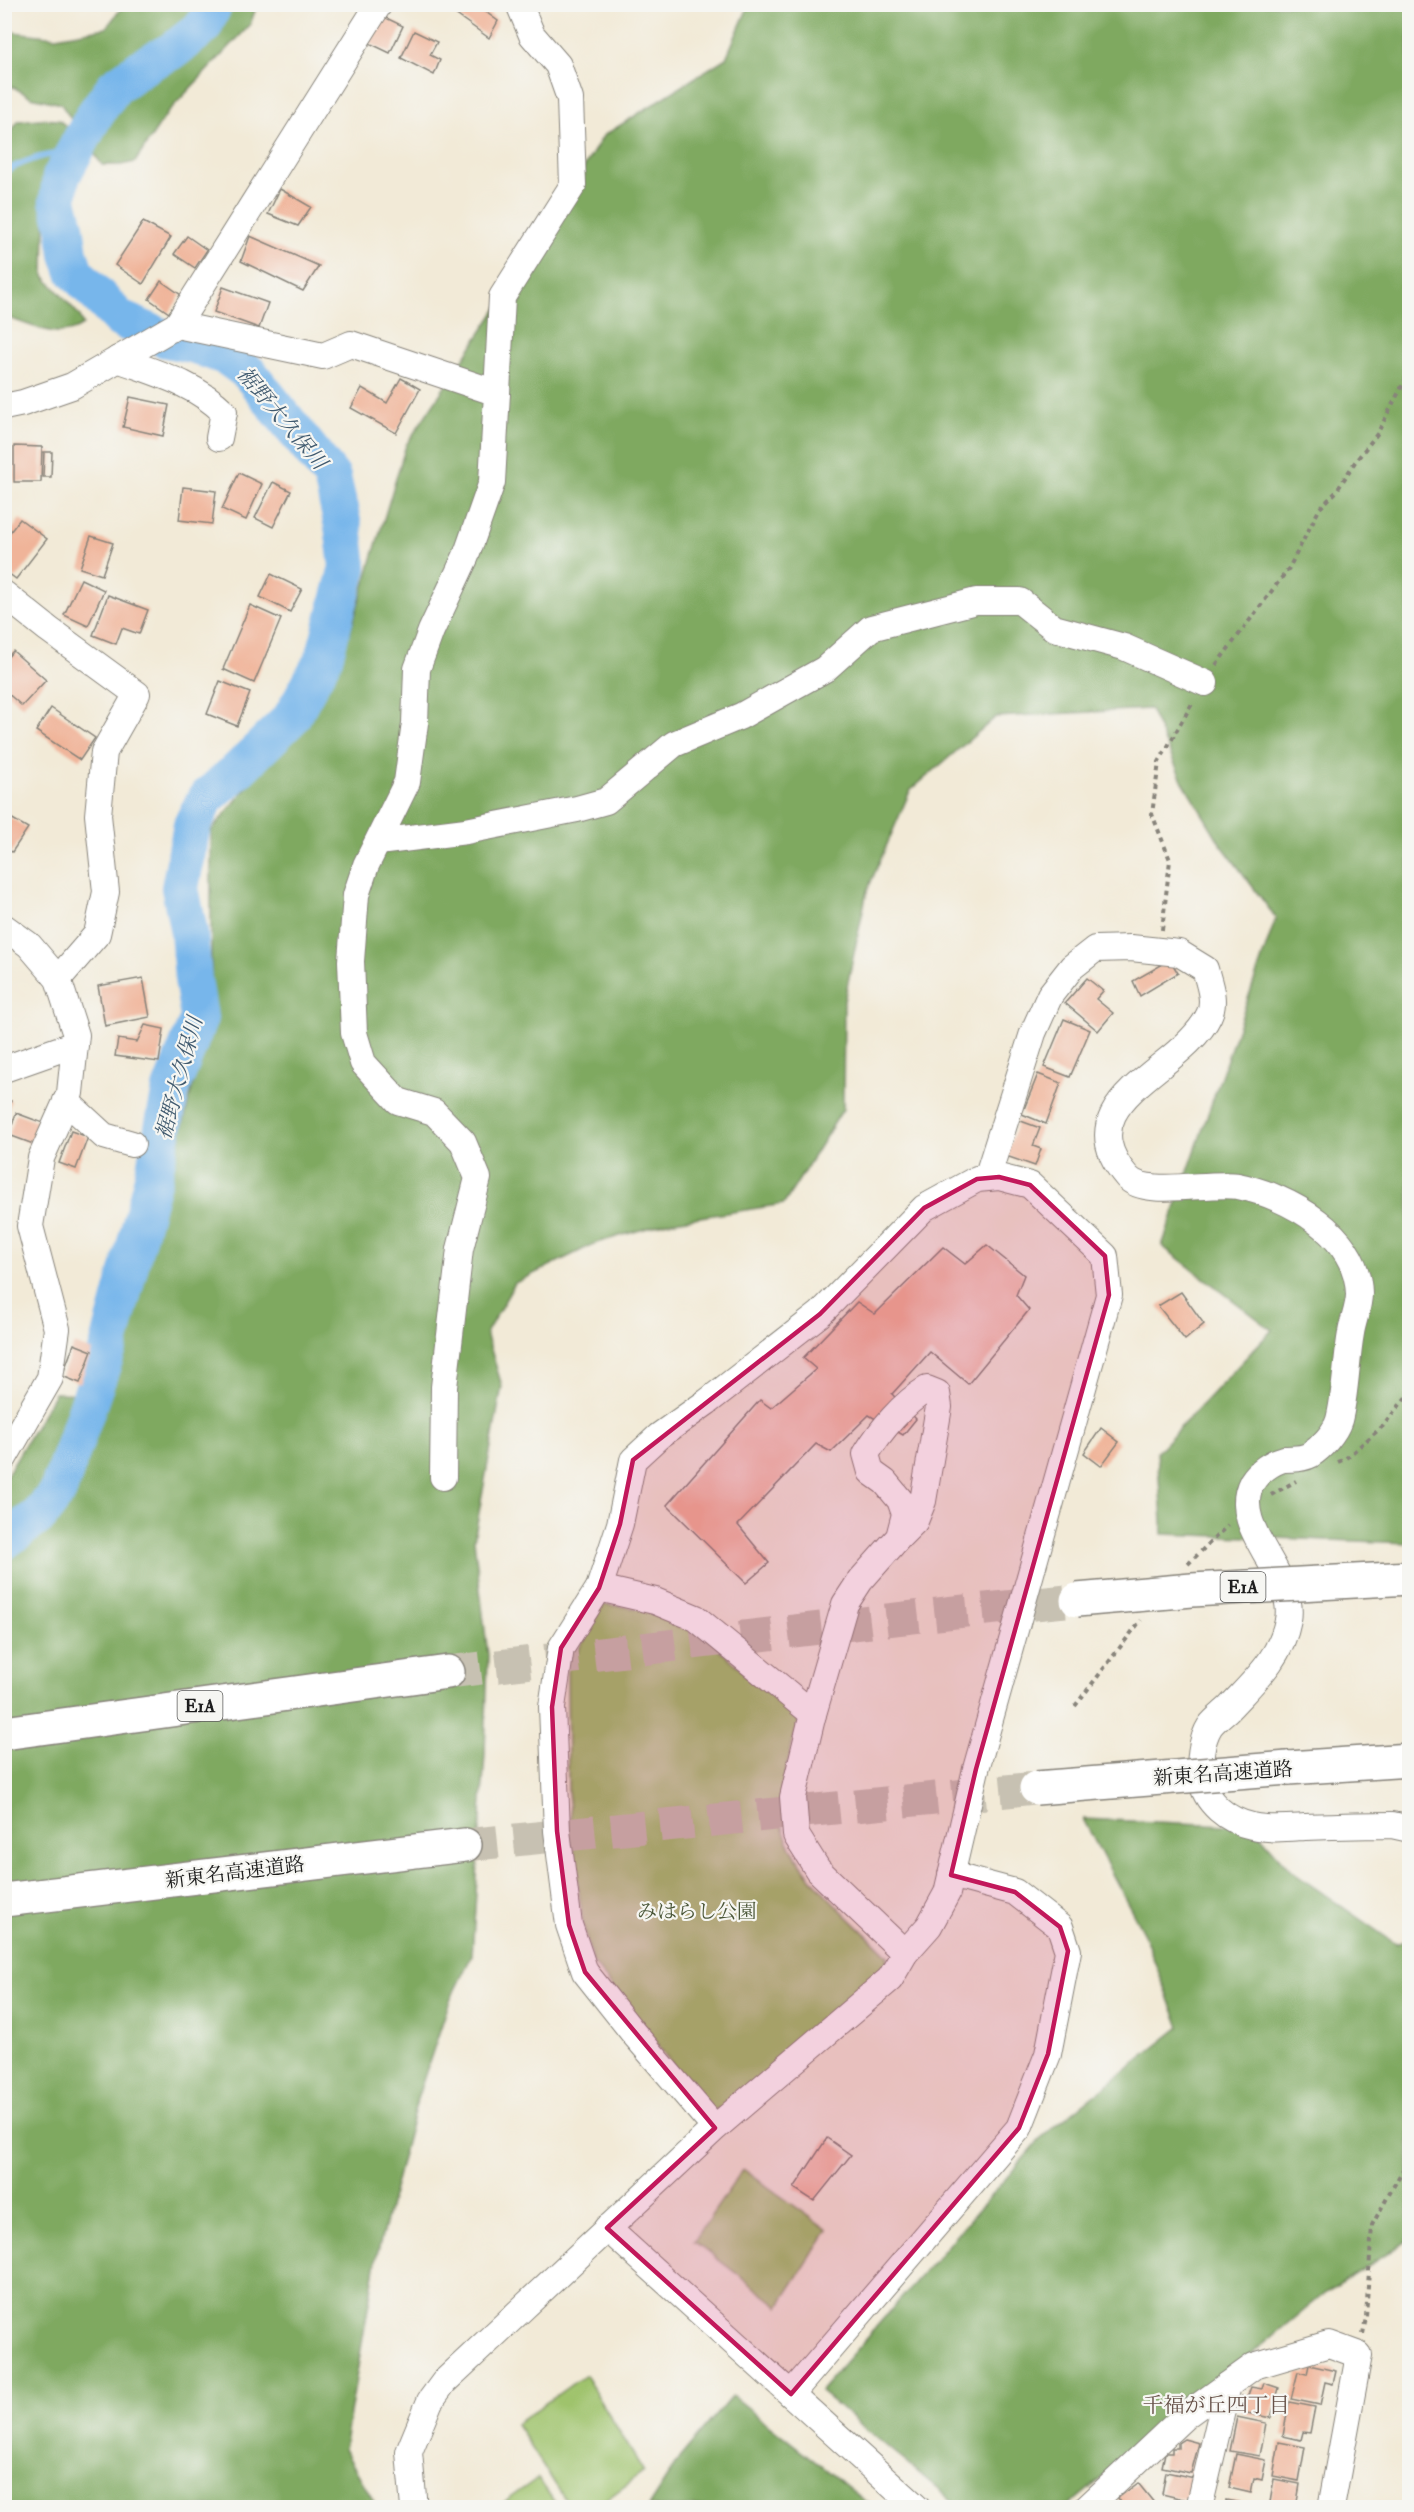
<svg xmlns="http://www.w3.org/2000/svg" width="1414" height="2512" viewBox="0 0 1414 2512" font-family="'IM FELL Double Pica','Noto Serif JP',serif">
	<rect width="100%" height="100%" fill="#f6f6f2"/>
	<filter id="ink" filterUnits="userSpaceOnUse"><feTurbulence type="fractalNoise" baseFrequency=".0167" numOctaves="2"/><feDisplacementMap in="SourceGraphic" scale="12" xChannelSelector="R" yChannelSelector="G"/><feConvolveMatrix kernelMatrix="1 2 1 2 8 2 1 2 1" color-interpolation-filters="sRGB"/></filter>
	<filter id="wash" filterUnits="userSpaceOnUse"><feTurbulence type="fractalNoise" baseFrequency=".008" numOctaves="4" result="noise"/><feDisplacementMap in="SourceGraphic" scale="24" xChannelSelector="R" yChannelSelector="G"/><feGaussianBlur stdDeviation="1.35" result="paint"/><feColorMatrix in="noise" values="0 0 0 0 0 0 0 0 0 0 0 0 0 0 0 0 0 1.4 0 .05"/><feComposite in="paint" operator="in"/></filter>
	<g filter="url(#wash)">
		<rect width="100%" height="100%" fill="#f2ead7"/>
		<g fill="#9fc36c" stroke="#5e7044" stroke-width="1.5">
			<path d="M603 1604 666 1612 694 1627 799 1720C792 1748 776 1796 782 1824 792 1871 855 1922 888 1956L884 1976 726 2109H707L592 1961 582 1920 568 1793 567 1671Z"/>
			<path d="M743 2169 828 2230 779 2306 694 2241Z"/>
			<path d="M585 2375 644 2472 596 2507H570L516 2424Z"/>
			<path d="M538 2478 558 2507H497Z"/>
		</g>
		<g fill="#7fa960" stroke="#4e623e" stroke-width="1.5">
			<path d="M124 5H257L250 25 168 112 135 162 121 165H102L61 104 31 97 13 87H5V31L56 37 106 28Z"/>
			<path d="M749 5H1409V1543L1163 1534 1157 1452 1272 1330 1162 1246 1276 918 1220 843 1183 782 1150 709 996 717 910 791 867 891 844 1001 843 1109 784 1204 668 1222 596 1243 515 1283 486 1333 502 1386 474 1540 488 1655 485 1754 472 1955 450 2000 418 2096 377 2255 344 2449 377 2507 5 2508V1478L55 1393 99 1394 160 1218 211 1012V831L315 704 350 632 406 445 510 289 603 136 726 58Z"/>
			<path d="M40 119 59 120 74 133 59 152 46 180 40 201 45 220 44 276 80 316 83 325C59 342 30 324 5 317V142L18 121Z"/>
			<path d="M1083 1819 1252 1826 1291 1871 1396 1944 1409 1939V2240L1324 2294 1067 2507H960L820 2391 1043 2136 1180 2027 1143 1932Z"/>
			<path d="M732 2396 873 2507H648L680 2457Z"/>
		</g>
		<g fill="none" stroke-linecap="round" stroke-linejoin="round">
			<path stroke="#77b6eb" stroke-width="6" d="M4 172C28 159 48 153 75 152"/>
			<path stroke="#77b6eb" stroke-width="38" d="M4 1541 40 1515 58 1491 108 1348 153 1178 171 1089 199 1018 193 979 189 932 180 888 192 825 206 798 239 769 291 718 324 658 348 567 343 526 332 477 249 373 227 357 195 345 166 339 120 319 75 272 69 254 65 226 58 201 61 177 95 114 115 86 148 63 174 50 203 27 214 4"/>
		</g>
		<g id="blocks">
			<g fill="#f0b499">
				<path d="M441 4H485L483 10 498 21 489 38Z"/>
				<path d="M380 15 403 26 390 53 367 42Z"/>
				<path d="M414 31 437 42 430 55 440 60 434 75 401 58Z"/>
				<path d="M280 189 311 207 298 226 268 214Z"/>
				<path d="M143 222 171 237 143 284 115 265Z"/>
				<path d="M187 236 207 250 195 268 174 254Z"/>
				<path d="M250 236 319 266 303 291 241 261Z"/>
				<path d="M161 281 181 295 169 313 149 299Z"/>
				<path d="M223 287 268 303 259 328 214 312Z"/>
				<path d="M401 378 420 389 396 433 351 408 362 388 387 403Z"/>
				<path d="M130 397 169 405 163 436 123 427Z"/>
				<path d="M14 446 42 447 41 482H14Z"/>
				<path d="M44 452H52L51 477H43Z"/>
				<path d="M239 473 262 484 246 520 222 509Z"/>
				<path d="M273 482 291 491 273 527 255 518Z"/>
				<path d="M183 487 216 491 212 524 179 520Z"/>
				<path d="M20 519 47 539 16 579 4 570V540Z"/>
				<path d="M91 536 113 543 102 575 80 568Z"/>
				<path d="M271 574 302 589 290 612 260 597Z"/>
				<path d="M81 579 104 590 88 626 64 615Z"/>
				<path d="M108 595 148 610 139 634 122 628 116 644 93 635Z"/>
				<path d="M250 605 281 619 254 683 223 669Z"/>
				<path d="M13 651 46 680 22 706 4 690V661Z"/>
				<path d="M220 681 250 693 237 726 207 714Z"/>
				<path d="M51 708 95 738 80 760 36 731Z"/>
				<path d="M4 814 28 828 12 852 4 848Z"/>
				<path d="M1170 960 1178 973 1140 996 1133 981Z"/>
				<path d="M143 978 150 1017 105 1026 98 986Z"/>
				<path d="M1087 978 1103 991 1096 999 1113 1013 1098 1031 1065 1003Z"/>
				<path d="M1064 1019 1090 1030 1070 1077 1044 1067Z"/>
				<path d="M145 1025 164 1029 159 1062 115 1056 118 1039 137 1042Z"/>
				<path d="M1038 1074 1061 1083 1046 1124 1022 1114Z"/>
				<path d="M4 1098 11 1101 5 1117H4Z"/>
				<path d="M16 1113 43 1123 36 1145 9 1135Z"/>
				<path d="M1018 1120 1040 1128 1033 1146 1041 1149 1035 1166 1006 1156Z"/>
				<path d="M71 1131 88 1137 76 1169 59 1163Z"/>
				<path d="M987 1245 1024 1275 1016 1295 1029 1310 968 1384 930 1352 892 1394 916 1419 903 1435 869 1415 831 1452 816 1444 738 1525 769 1563 746 1583 667 1505 760 1400 771 1408 816 1369 803 1358 857 1302 875 1314 943 1247 965 1264Z"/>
				<path d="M1181 1292 1204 1324 1185 1340 1158 1306Z"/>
				<path d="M74 1344 92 1351 80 1383 62 1376Z"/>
				<path d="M1101 1428 1119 1442 1101 1466 1084 1453Z"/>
				<path d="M827 2138 851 2155 814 2201 794 2188Z"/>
				<path d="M1309 2365 1336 2371 1333 2384 1325 2382 1320 2405 1291 2399 1298 2372 1307 2374Z"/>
				<path d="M1264 2383 1279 2388 1271 2418 1242 2412V2396L1247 2398 1251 2387 1262 2389Z"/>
				<path d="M1289 2402 1315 2407 1310 2433 1303 2432 1301 2440 1283 2436Z"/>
				<path d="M1237 2417 1266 2423 1260 2456 1230 2451Z"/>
				<path d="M1184 2439 1199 2443 1191 2473 1162 2467 1165 2453H1172V2448H1178V2443Z"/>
				<path d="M1279 2442 1305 2447 1299 2481 1273 2476Z"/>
				<path d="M1236 2454 1266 2460 1262 2480 1254 2478 1251 2493 1229 2488Z"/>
				<path d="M1166 2472 1195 2478 1191 2501 1162 2494Z"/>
				<path d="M1274 2479 1300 2484 1296 2508H1269Z"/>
				<path d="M1138 2483 1155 2504 1150 2508H1125L1118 2498Z"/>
				<path d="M1226 2500 1257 2506V2508H1225Z"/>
			</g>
		</g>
	</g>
	<g filter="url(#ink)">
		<use href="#blocks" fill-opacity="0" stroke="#87837a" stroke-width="1.5"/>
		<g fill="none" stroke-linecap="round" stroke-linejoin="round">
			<g stroke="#c7c1b2" stroke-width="33" stroke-dasharray="33 16" stroke-linecap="butt">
				<path d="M448 1672 955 1612 1077 1600"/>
				<path d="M465 1845 1036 1788"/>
			</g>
			<defs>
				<g id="minor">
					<path d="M177 325 323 356 351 344 497 393 492 482 466 556 431 631 417 669 415 723 407 782 366 865 356 895 351 961 354 1033 363 1063 398 1101 434 1112 463 1142 478 1178 460 1249 444 1387 443 1477"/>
					<path d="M118 359C155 373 195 383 224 412L219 438"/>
					<path d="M497 393 502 297 573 185 570 99 558 65 532 35 519 4"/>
					<path d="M4 407 23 403 72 386 177 325 379 4"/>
					<path d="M4 594 48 629 137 694 104 752 98 815 106 892 97 934 58 979"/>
					<path d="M378 842 466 831 577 809 606 801 674 744 741 716 825 669 871 628 976 601H1020L1054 628 1124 647 1205 683"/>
					<path d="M4 927 29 945 58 979 76 1035 70 1093 41 1158 30 1226 57 1329 50 1378 4 1458"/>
					<path d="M4 1069 75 1044"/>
					<path d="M66 1101 104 1136 132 1144"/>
					<path d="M987 1178 1033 1033 1050 995 1072 967 1095 949 1131 948 1179 953 1205 969C1209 984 1216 1001 1209 1015 1183 1071 1062 1101 1127 1177 1145 1198 1210 1181 1238 1186 1289 1196 1358 1235 1359 1294 1359 1307 1353 1320 1351 1333 1346 1361 1346 1393 1339 1420 1335 1433 1321 1448 1310 1455 1301 1460 1293 1458 1284 1459 1272 1462 1258 1472 1252 1482 1228 1528 1297 1574 1288 1620 1281 1658 1254 1681 1229 1708 1223 1714 1215 1719 1210 1726 1201 1740 1199 1762 1201 1778 1205 1803 1228 1821 1252 1826 1268 1830 1288 1828 1305 1827 1334 1826 1363 1825 1392 1825L1410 1829"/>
					<path d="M899 1537 915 1521 923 1501 939 1407 937 1393 927 1389C903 1403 880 1431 866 1454L871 1472 885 1482 900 1500 905 1514 899 1537 860 1581 845 1604 813 1714 793 1797 796 1835 818 1870 905 1953"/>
					<path d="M599 1588 655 1601 696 1618 813 1714"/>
					<path d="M607 2228 917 2508"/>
					<path d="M791 2394 1019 2128 1048 2054 1068 1951 1060 1927 1015 1892 951 1875"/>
					<path d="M414 2508 409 2452 430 2401 444 2382 715 2128 890 1979 905 1953 929 1926 947 1893 976 1769 1109 1295 1105 1256 1030 1185 999 1177 977 1179 924 1208 820 1314 707 1402 659 1436 633 1460 620 1524 599 1588 561 1648 552 1707 557 1831 569 1925 585 1972 635 2035 715 2128"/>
					<path d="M1087 2508 1185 2416 1254 2366 1329 2344 1359 2355 1331 2508"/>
					<path d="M1199 2508 1228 2385"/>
				</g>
				<g id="highway">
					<path d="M4 1733 448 1672"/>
					<path d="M1288 1768 1410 1760"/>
					<path d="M4 1900 465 1845"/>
				</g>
			</defs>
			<use href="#minor" stroke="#87837a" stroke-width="28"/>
			<use href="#highway" stroke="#87837a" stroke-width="36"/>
			<g stroke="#87837a" stroke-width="4" stroke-dasharray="4.5 4.5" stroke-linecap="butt">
				<path d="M1216 665 1289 568 1320 508 1336 492 1355 462 1377 434 1410 371"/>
				<path d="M1162 930 1170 860 1152 814 1159 762 1193 702"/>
				<path d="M1338 1462 1345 1459 1383 1426 1410 1392"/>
				<path d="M1271 1495 1296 1481"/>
				<path d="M1188 1564 1228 1525"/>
				<path d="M1075 1706 1141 1620"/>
				<path d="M1363 2334 1366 2317 1372 2225 1410 2157"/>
			</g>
			<use href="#minor" stroke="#fff" stroke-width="26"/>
			<use href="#highway" stroke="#fff" stroke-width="33"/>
			<defs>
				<g id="highway-bridge">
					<path d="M1077 1600 1192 1590 1410 1578"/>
					<path d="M1036 1788 1288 1768"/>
				</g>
			</defs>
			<use href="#highway-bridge" stroke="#87837a" stroke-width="36" stroke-linecap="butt"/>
			<use href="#highway-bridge" stroke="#fff" stroke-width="33"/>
		</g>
	</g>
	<path fill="#c2185b" fill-opacity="0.2" stroke="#c2185b" stroke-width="4.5" stroke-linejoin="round" d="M999 1177 1030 1185 1105 1256 1109 1295 976 1769 951 1875 1015 1892 1060 1927 1068 1951 1048 2054 1019 2128 791 2394 607 2228 715 2128 585 1972 569 1925 557 1831 552 1707 561 1648 599 1588 620 1524 633 1460 820 1314 924 1208 977 1179Z"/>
	<g text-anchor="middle" stroke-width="4.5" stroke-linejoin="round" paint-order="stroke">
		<g fill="#f6f6f2" stroke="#5d5d5c" stroke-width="1.5">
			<rect x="1220.5" y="1572" width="45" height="30" rx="4.5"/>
			<rect x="177.5" y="1691" width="45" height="30" rx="4.5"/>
		</g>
		<g font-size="18" font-weight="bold" fill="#1c1c1c">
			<text x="1243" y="1593">E1A</text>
			<text x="200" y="1712">E1A</text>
		</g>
		<g font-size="20" fill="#1c1c1c" stroke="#f6f6f2">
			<text transform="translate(1223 1773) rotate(-4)" y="7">新東名高速道路</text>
			<text transform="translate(235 1872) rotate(-7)" y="7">新東名高速道路</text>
		</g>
		<g font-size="20" fill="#4a5638" stroke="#f6f6f2">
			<text x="697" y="1918">みはらし公園</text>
		</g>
		<g font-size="21" font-style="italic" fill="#405a6f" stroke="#f6f6f2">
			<text transform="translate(282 418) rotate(50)" y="7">裾野大久保川</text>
			<text transform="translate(179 1078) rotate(-75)" y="7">裾野大久保川</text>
		</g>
		<g font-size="21" fill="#665148" stroke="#f6f6f2">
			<text x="1216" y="2412">千福が丘四丁目</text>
		</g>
	</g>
	<rect width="1414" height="2512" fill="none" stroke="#f6f6f2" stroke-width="24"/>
</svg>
